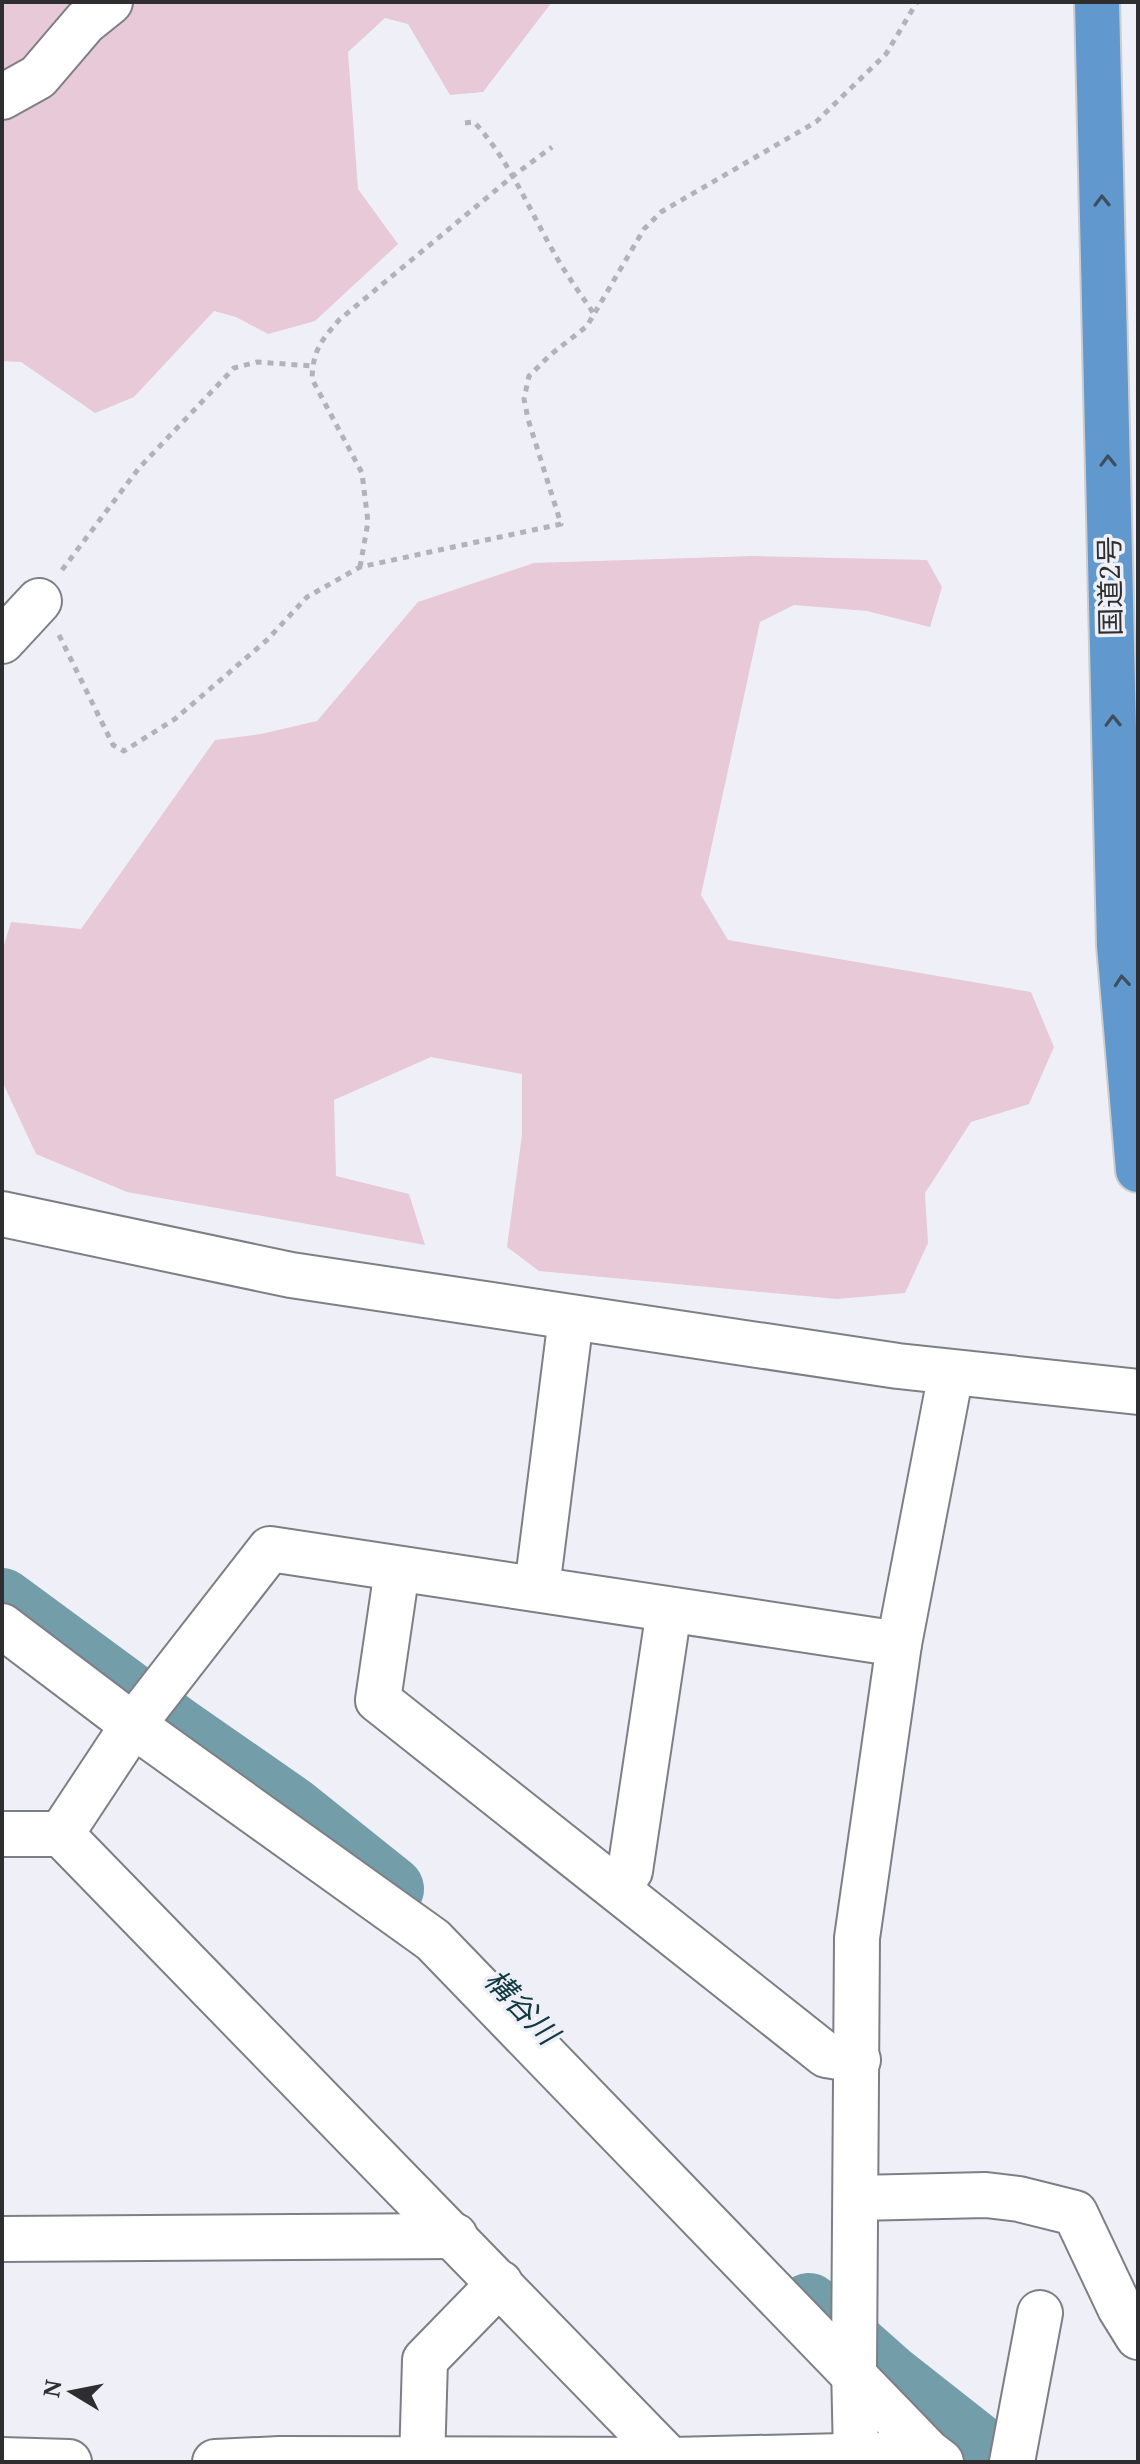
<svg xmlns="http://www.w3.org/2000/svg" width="1140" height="2464" viewBox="0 0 1140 2464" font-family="'Noto Serif','Noto Sans JP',serif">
	<rect width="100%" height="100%" fill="#eff0f7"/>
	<g fill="#e7c9d8">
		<path d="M2 2H552L483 92 450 95 408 24 385 18 348 52 358 189 398 244 315 321 268 334 236 317 214 311 134 397 95 413 21 362 2 361Z"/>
		<path d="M752 556 927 560 942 587 930 627 867 611 794 605 760 622 701 895 728 940 1031 992 1054 1047 1029 1104 971 1122 925 1193 928 1243 905 1293 837 1299 539 1271 507 1247 522 1135V1074L431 1057 334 1100 336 1176 409 1194 425 1245 127 1192 36 1154 2 1081V952L11 922 81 929 215 740 261 734 317 721 418 602 534 563Z"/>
	</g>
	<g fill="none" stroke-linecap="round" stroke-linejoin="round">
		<g stroke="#739da8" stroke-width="66">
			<path d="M2 1601 176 1729 291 1809 391 1889"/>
			<path d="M809 2306 889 2377 997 2462"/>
		</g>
		<defs>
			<g id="minor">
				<path d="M2 97 38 77 85 22 110 2"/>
				<path d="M2 641 39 601"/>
				<path d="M2 1214 291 1275 898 1366 1138 1392"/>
				<path d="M397 1570 378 1700 826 2055 858 2060"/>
				<path d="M537 1588 571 1318"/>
				<path d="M2 1626 133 1725 433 1940 928 2452 941 2462"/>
				<path d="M2 1834H61L672 2462"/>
				<path d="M61 1834 133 1725 270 1549 899 1644"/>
				<path d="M617 1887 630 1871 669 1610"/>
				<path d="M857 2198 986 2195 1019 2199 1075 2213 1120 2308 1138 2337"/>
				<path d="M2 2239 455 2236"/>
				<path d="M856 2457 854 2365 857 1938 899 1644 951 1373"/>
				<path d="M2 2460 69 2462"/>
				<path d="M215 2462 280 2459 672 2460 885 2455"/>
				<path d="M422 2462 425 2360 500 2283"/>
				<path d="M1012 2462 1040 2313"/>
			</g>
			<path id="highway" d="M1097 2 1119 945 1138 1170"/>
		</defs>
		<use href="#minor" stroke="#7e7f85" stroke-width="48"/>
		<use href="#highway" stroke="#cdcdcd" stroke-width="48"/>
		<g stroke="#b2b3b9" stroke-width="5" stroke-dasharray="6 6" stroke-linecap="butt">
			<path d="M465 123 474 122C509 160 528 207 553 251 565 273 580 293 594 314"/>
			<path d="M360 567 368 522 362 473 312 379C313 350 321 341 339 320L513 176 552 147"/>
			<path d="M62 570 139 468 234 368 257 362 313 366"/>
			<path d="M59 635 113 745 124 751 175 719 267 640 307 597 360 567 561 524 528 419 524 399 529 376 549 356 587 326 644 229 661 212 816 122 886 54 917 2"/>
		</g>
		<use href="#minor" stroke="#fff" stroke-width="44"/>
		<use href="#highway" stroke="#6198ce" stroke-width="44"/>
	</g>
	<defs><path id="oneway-chevron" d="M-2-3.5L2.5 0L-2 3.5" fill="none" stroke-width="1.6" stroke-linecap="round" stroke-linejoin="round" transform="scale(2)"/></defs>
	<g stroke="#3d4e5f">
		<use href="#oneway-chevron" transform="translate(1102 201) rotate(-91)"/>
		<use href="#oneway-chevron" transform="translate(1108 461) rotate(-91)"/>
		<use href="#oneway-chevron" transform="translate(1113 721) rotate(-91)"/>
		<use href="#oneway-chevron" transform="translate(1122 981) rotate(-95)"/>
	</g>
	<g text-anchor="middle" stroke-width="7" stroke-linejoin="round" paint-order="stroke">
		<g font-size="28" fill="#2e2e30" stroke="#eff0f7">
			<text transform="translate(1110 586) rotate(-91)" y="10">国道2号</text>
		</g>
		<g font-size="30" font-style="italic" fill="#123a43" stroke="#eff0f7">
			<text transform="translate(521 2007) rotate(46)" y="10">構谷川</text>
		</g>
	</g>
	<rect width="1140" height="2464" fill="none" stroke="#2e2e30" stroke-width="8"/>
	<g transform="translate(72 2392) rotate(280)" stroke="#eff0f7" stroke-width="6" paint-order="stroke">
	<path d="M0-6L14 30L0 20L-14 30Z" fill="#2e2e30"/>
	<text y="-12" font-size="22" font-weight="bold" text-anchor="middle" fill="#2e2e30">N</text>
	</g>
</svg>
